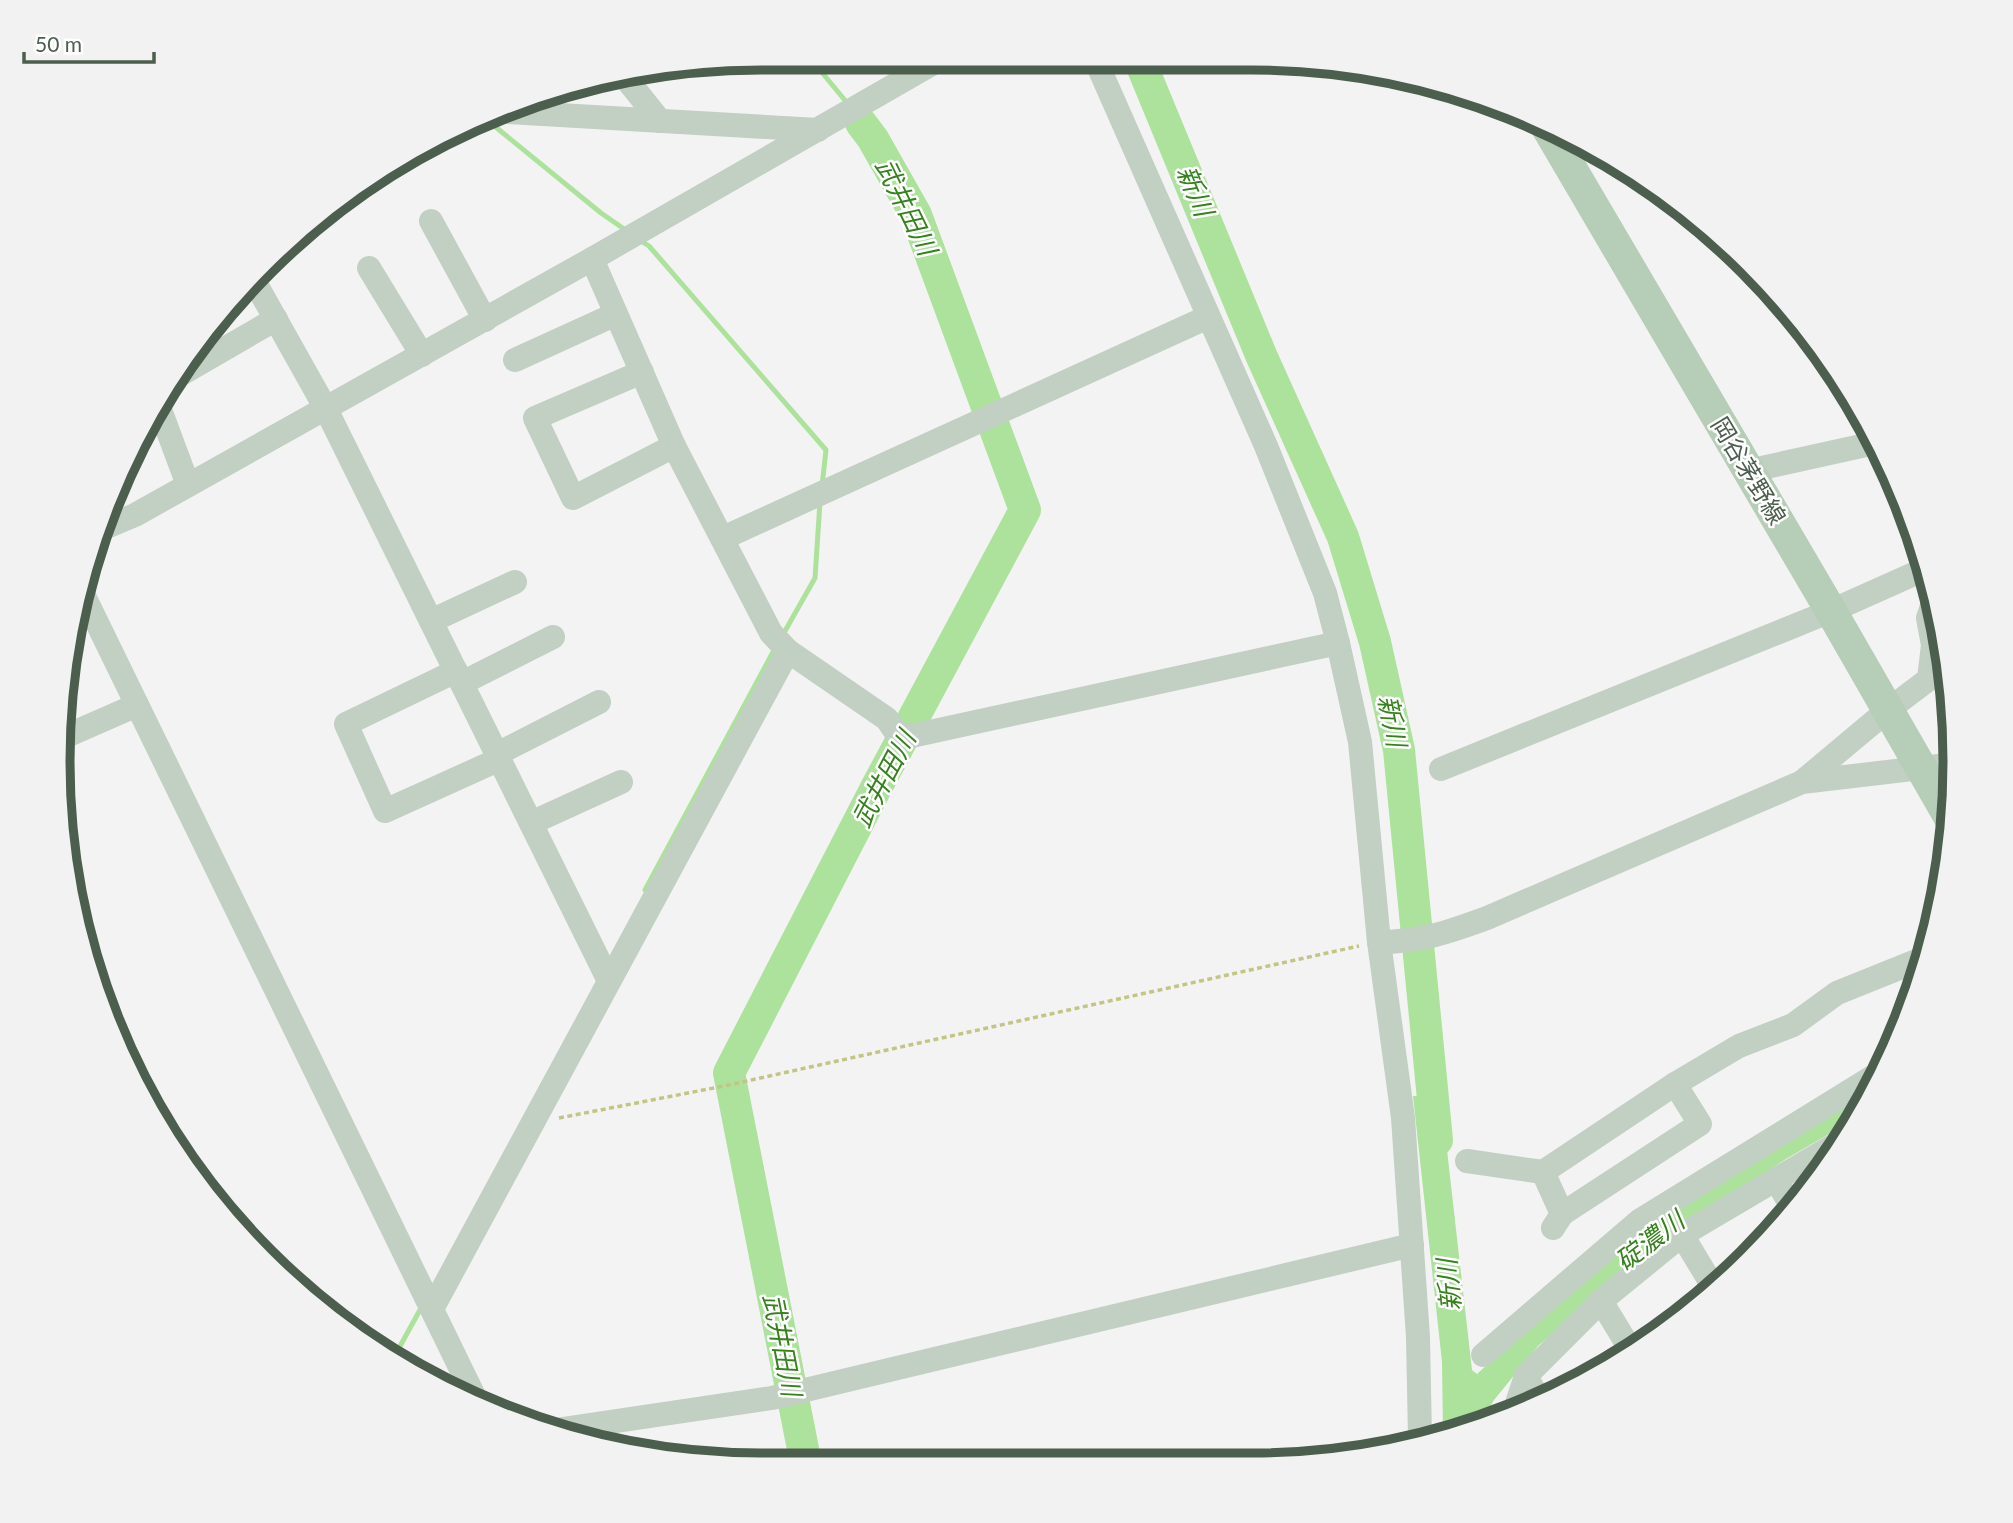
<svg xmlns="http://www.w3.org/2000/svg" width="2013" height="1523" viewBox="0 0 2013 1523" font-family="Lato,'Noto Sans JP',sans-serif">
	<rect width="100%" height="100%" fill="#f4f3f4"/>
	<path fill="#ace29b" d="M1873 1085 1855 1119 1786 1159 1693 1221 1565 1323 1538 1346 1494 1400 1480 1423 1443 1433 1442 1362 1413 1096 1441 1097 1472 1370 1477 1374 1553 1304 1672 1209Z"/>
	<g fill="none" stroke-linecap="round" stroke-linejoin="round">
		<g stroke="#ace29b" stroke-width="5">
			<path d="M810 58 848 104"/>
			<path d="M487 120 601 213 627 231"/>
			<path d="M641 241 649 246 826 450 822 486"/>
			<path d="M785 631 815 578 820 502"/>
			<path d="M645 890 773 652"/>
			<path d="M393 1359 421 1308"/>
		</g>
		<g stroke="#ace29b" stroke-width="32">
			<path d="M1139 59 1261 355 1343 537 1375 642 1399 750 1437 1140"/>
			<path d="M805 1459 729 1073 876 788 1025 510 916 215 873 139 861 123"/>
		</g>
		<path stroke="#c2c584" stroke-width="3.5" stroke-dasharray="5 3.5" stroke-linecap="butt" d="M559 1118 724 1086 1359 946"/>
		<g stroke="#c2cfc3" stroke-width="24">
			<path d="M1095 59 1266 446 1325 593 1338 643 1360 742 1379 942 1403 1118 1418 1337 1420 1439"/>
			<path d="M624 76 660 121"/>
			<path d="M507 112 818 130"/>
			<path d="M431 221 485 320"/>
			<path d="M592 259 674 446 771 633 788 651 887 719 895 731 907 737 1338 643"/>
			<path d="M369 268 422 355"/>
			<path d="M252 277 326 409 609 981"/>
			<path d="M515 360 616 314"/>
			<path d="M642 372 535 418 573 498 674 446"/>
			<path d="M181 374 276 319"/>
			<path d="M159 407 188 485"/>
			<path d="M1748 471 1875 443"/>
			<path d="M104 528 135 515 592 259 942 58"/>
			<path d="M723 538 1208 317"/>
			<path d="M82 592 477 1402"/>
			<path d="M431 621 515 582"/>
			<path d="M456 671 346 724 385 811 500 759"/>
			<path d="M462 683 553 637"/>
			<path d="M64 737 137 705"/>
			<path d="M497 754 599 702"/>
			<path d="M1441 769 1831 611 1925 569"/>
			<path d="M1802 782 1888 710 1929 679 1933 645 1928 618 1934 600"/>
			<path d="M531 823 621 782"/>
			<path d="M1379 942C1420 942 1449 932 1487 918L1802 782 1955 764"/>
			<path d="M1467 1161 1543 1172 1675 1084 1739 1046 1793 1025 1837 993 1924 958"/>
			<path d="M1543 1172 1562 1214 1553 1228"/>
			<path d="M1776 1180 1792 1207"/>
			<path d="M1562 1214 1700 1124 1675 1084"/>
			<path d="M1682 1235 1714 1288"/>
			<path d="M1601 1301 1632 1352"/>
			<path d="M432 1309 788 651"/>
			<path d="M1483 1355 1639 1221 1879 1073"/>
			<path d="M1526 1376 1540 1401"/>
			<path d="M1510 1415 1516 1406 1526 1376 1601 1301 1682 1235 1843 1140"/>
			<path d="M549 1431 772 1398 1412 1245"/>
		</g>
		<path stroke="#b6cdb7" stroke-width="32" d="M1545 124 1831 611 1950 818"/>
	</g>
	<g text-anchor="middle" stroke-width="5" stroke-linejoin="round" paint-order="stroke">
		<g font-size="24" fill="#4c5e4d" stroke="#fff">
			<text transform="translate(1748 471) rotate(59)" y="8">岡谷茅野線</text>
		</g>
		<g font-size="26" font-style="italic" fill="#35821c" stroke="#fff">
			<text transform="translate(1195 191) rotate(67)" y="9">新川</text>
			<text transform="translate(906 207) rotate(64)" y="9">武井田川</text>
			<text transform="translate(1392 721) rotate(79)" y="9">新川</text>
			<text transform="translate(884 779) rotate(-62)" y="9">武井田川</text>
			<text transform="translate(1650 1241) rotate(-37)" y="9">碇濃川</text>
			<text transform="translate(1449 1285) rotate(-95)" y="9">新川</text>
			<text transform="translate(782 1345) rotate(79)" y="9">武井田川</text>
		</g>
	</g>
	<path d="M0 0H2013V1523H0ZM761 70H1252A691 691 0 0 1 1943 761V762A691 691 0 0 1 1252 1453H761A691 691 0 0 1 70 762V761A691 691 0 0 1 761 70Z" fill="#f1f2f1" fill-rule="evenodd"/>
	<path fill="none" stroke="#4c5e4d" stroke-width="9" d="M761 70H1252A691 691 0 0 1 1943 761V762A691 691 0 0 1 1252 1453H761A691 691 0 0 1 70 762V761A691 691 0 0 1 761 70Z"/>
	<path d="M24 52v10h130v-10" fill="none" stroke="#4c5e4d" stroke-width="3.5"/>
	<text x="35" y="52" font-size="21" fill="#4c5e4d" stroke="#ffffff" stroke-width="5" paint-order="stroke">50 m</text>
</svg>
